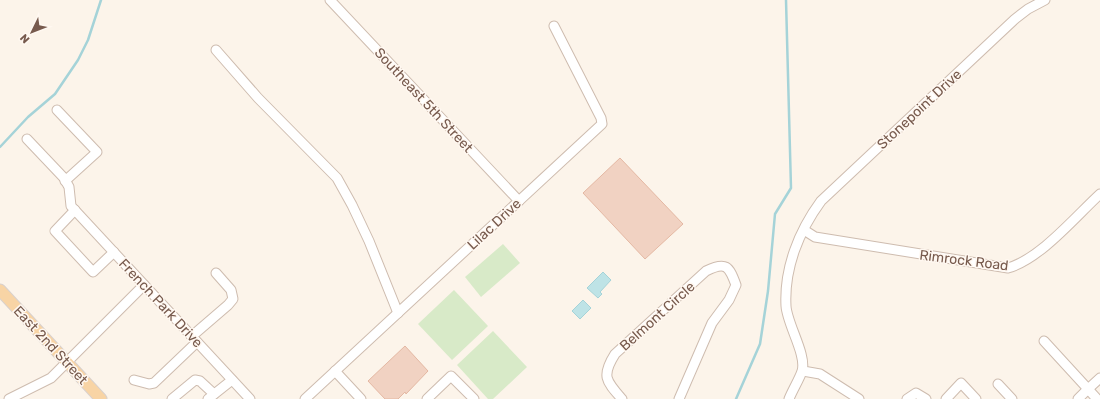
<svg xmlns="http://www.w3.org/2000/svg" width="1100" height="399" viewBox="0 0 1100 399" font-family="Rubik,sans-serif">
	<rect width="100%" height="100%" fill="#fcf4ea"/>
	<g fill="#d8eac8">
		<path d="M503 244 520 263 481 297 465 277Z"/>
		<path d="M454 290 488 326 452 360 418 324Z"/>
		<path d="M493 331 527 367 493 399H488L457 365Z"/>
	</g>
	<g fill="#bee3e6" stroke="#a5d3d8">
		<path d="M603 272 611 280 600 292 602 294 598 298 587 288Z"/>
		<path d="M583 300 591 308 580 319 572 311Z"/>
	</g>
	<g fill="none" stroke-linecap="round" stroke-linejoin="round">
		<g stroke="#a5d3d8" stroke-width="2.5">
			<path d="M0 147 28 117 55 94 78 60 88 40 101 0"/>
			<path d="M736 399 760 344 768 291 775 214 791 188 786 0"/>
		</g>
	</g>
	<g fill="#f1d2c2" stroke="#e4b8a3">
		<path d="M620 158 683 224 645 259 583 193Z"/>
		<path d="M405 346 428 371 406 394 405 392 398 399H385L368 381Z"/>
	</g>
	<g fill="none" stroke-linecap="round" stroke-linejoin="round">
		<defs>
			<g id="minor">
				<path d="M330 0 519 201"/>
				<path d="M216 50 258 98 337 178 352 205 369 241 398 313"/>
				<path d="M57 110 97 152 65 181"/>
				<path d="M27 139 64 178 69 187 71 206 250 399"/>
				<path d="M75 210 55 231 93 272 114 252"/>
				<path d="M804 230 815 237 1008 268C1040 259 1075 217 1100 194"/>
				<path d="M192 336 228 305 233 299 231 290 216 273"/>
				<path d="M1044 341 1088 389 1100 378"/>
				<path d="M335 371 361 399"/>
				<path d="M803 371 820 374 859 399"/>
				<path d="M134 380 149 384 154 383 197 342"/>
				<path d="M998 384 1012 399"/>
				<path d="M9 399 51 378 144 285"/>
				<path d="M172 399 195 380 200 381 214 394"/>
				<path d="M208 399 232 380"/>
				<path d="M305 399 602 124 601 118 554 26"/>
				<path d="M427 399 451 376 474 399"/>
				<path d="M622 399C606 381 601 376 615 354L706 271C726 261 729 266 736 285L729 300 712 323 679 399"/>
				<path d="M789 399C792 391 800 378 802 371 807 355 787 324 786 306 784 268 799 231 821 201L1015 19 1028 9 1045 0"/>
				<path d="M907 399 916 393 926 399"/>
				<path d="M946 399 961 383 976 399"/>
				<path d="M1078 399 1088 389 1097 399"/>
			</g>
			<path id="major" d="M0 290 101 399"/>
		</defs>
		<use href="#minor" stroke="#cebcaf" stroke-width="11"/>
		<use href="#major" stroke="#d9d1cd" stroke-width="13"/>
		<use href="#minor" stroke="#fff" stroke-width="9"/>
		<use href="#major" stroke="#f8d4a5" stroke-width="11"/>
	</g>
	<g text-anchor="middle" stroke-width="3" stroke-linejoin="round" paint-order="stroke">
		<g font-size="14" fill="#775a4d" stroke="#fff8f1">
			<text transform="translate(424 100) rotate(47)" y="5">Southeast 5th Street</text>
			<text transform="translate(919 109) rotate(-43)" y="5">Stonepoint Drive</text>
			<text transform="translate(494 224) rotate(-43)" y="5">Lilac Drive</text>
			<text transform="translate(964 260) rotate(7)" y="5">Rimrock Road</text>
			<text transform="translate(161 303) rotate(47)" y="5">French Park Drive</text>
			<text transform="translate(657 316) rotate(-42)" y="5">Belmont Circle</text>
			<text transform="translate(51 345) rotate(47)" y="5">East 2nd Street</text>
		</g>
	</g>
	<g transform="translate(32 32) rotate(227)" stroke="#fff8f1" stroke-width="3" paint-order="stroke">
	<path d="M0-3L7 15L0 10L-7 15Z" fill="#775a4d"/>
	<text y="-6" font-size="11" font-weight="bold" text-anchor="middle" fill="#775a4d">N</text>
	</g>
</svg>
